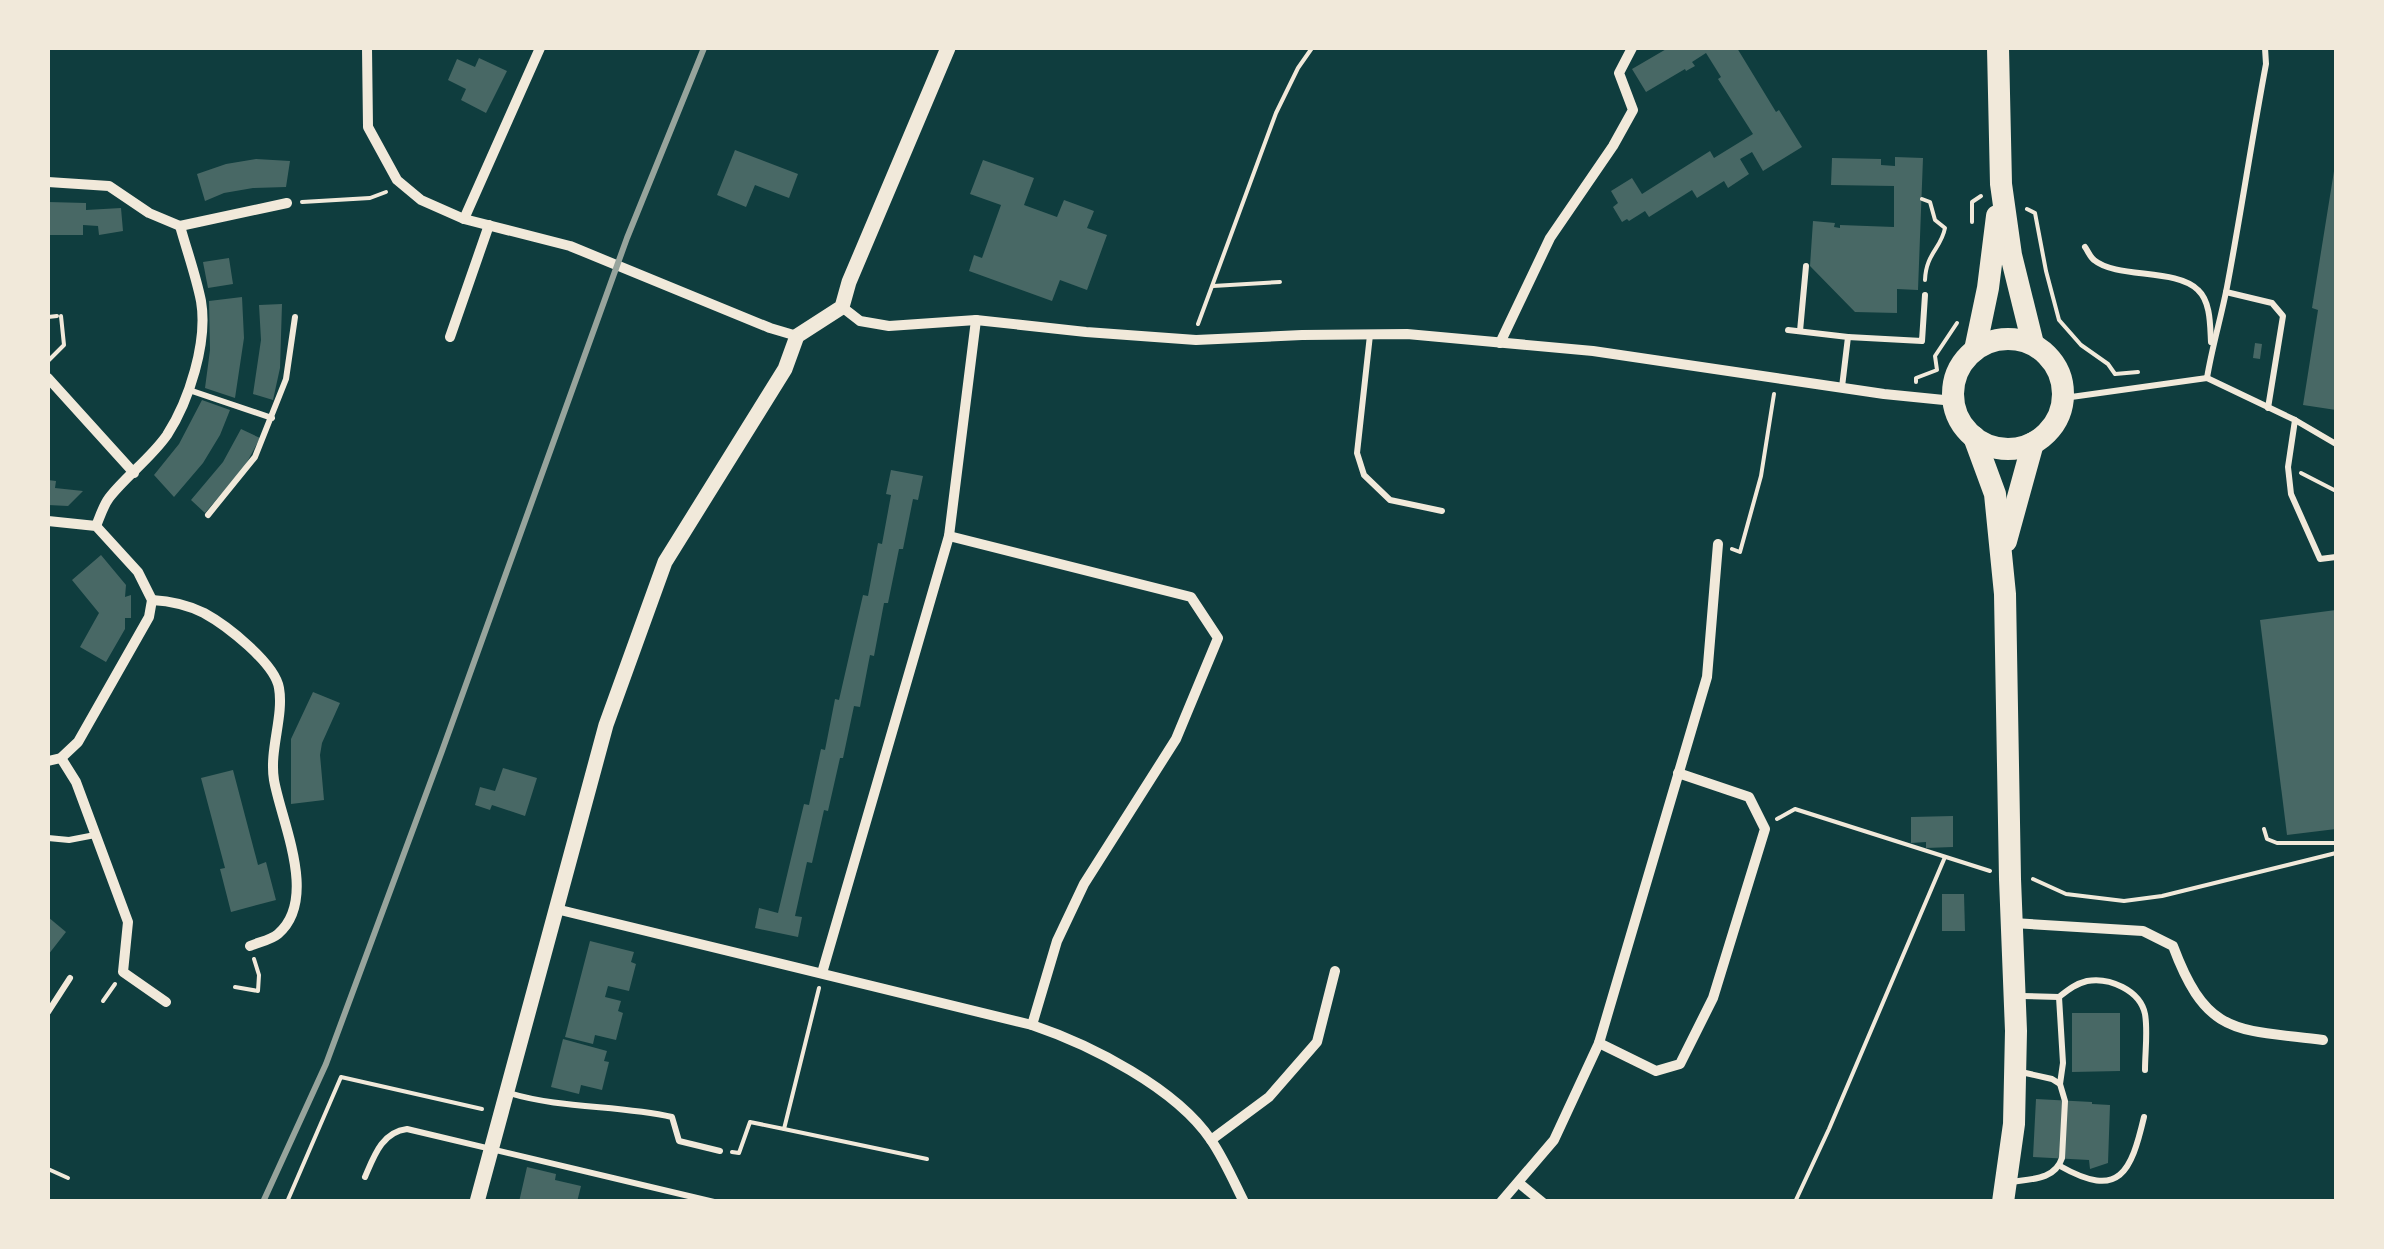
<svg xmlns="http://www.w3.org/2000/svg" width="2384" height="1249" viewBox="0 0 2384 1249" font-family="Raleway,sans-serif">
	<rect width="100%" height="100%" fill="#0f3d3e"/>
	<g fill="#486865">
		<path d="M1668 48H1737L1776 112 1779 110 1802 147 1763 171 1752 152 1740 159 1749 174 1728 188 1724 181 1697 198 1692 190 1649 217 1645 211 1629 221 1627 219 1622 222 1613 207 1618 203 1611 191 1632 178 1642 194 1710 151 1714 158 1753 134 1718 79 1721 77 1706 53 1692 62 1695 66 1686 71 1685 69 1646 92 1632 69Z"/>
		<path d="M479 58 507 71 486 113 461 100 466 89 448 80 457 59 475 67Z"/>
		<path d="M735 150 798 174 789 198 755 185 746 207 717 195Z"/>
		<path d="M1895 157 1923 158 1918 290 1897 289V313L1855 312 1810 266 1813 221 1835 223 1834 227 1840 228V225L1894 227V186L1831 185 1832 158 1881 159V165L1895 166Z"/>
		<path d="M256 159 290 161 286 187 253 188 224 193 205 201 197 174 226 164Z"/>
		<path d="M983 160 1034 178 1024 205 1057 217 1064 200 1094 211 1087 228 1107 235 1087 290 1060 280 1052 301 969 271 974 255 982 258 1001 205 970 194Z"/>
		<path d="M2334 171H2336V410L2303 405 2318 310 2312 308Z"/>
		<path d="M48 202 86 203V210L121 208 123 231 99 235 98 226 83 225V235H48Z"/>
		<path d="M229 258 233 284 208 288 203 262Z"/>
		<path d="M242 297 244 338 235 398 205 388 210 350 209 301Z"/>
		<path d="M282 304 280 368 273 400 253 394 261 340 259 305Z"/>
		<path d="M2255 343 2262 344 2260 359 2253 358Z"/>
		<path d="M202 400 230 410 220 435 203 463 174 497 154 475 179 444Z"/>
		<path d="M241 429 260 438 245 466 205 513 191 500 223 462Z"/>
		<path d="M891 470 923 476 918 500 913 499 903 549H899L888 603H884L874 656 870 655 860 707 854 706 843 758H840L828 811 824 810 812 863 807 862 795 916 802 917 798 937 755 928 759 908 778 913 804 804 809 805 821 749 825 750 835 699 839 700 863 595 868 596 878 543 882 544 891 495 886 494Z"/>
		<path d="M48 480 56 481 55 488 83 491 68 506 48 505Z"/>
		<path d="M101 555 126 585 125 597 131 595V618H125V629L106 662 80 647 99 613 72 580Z"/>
		<path d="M2336 610V829L2287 835 2260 620Z"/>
		<path d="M313 692 340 703 322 743 320 755 324 800 291 804V739Z"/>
		<path d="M503 768 537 778 525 816 492 805 490 810 475 805 480 787 495 791Z"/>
		<path d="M233 770 258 865 266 862 276 900 231 912 220 869 225 868 201 778Z"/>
		<path d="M1953 816V847L1926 848V842L1911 843V817Z"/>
		<path d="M1942 894H1964L1965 931H1942Z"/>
		<path d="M48 917 66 932 48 955Z"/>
		<path d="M590 941 634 952 631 962 636 964 629 991 608 986 605 997 621 1001 618 1011 623 1013 616 1040 595 1035 593 1044 565 1037Z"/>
		<path d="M2072 1013H2120V1071L2072 1072Z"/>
		<path d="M563 1039 607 1051 604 1061 609 1062 602 1090 581 1085 579 1094 551 1087Z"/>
		<path d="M2036 1099 2092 1102V1104L2110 1105 2108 1163 2090 1169 2089 1160 2033 1157Z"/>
		<path d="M527 1167 556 1174 555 1180 581 1186 577 1202H519Z"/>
	</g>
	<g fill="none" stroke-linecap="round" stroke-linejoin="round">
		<g stroke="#f1e9da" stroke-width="4">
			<path d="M1922 199 1930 202 1935 220 1945 228C1941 249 1926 253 1925 280"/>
			<path d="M302 202 370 198 386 192"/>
			<path d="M2027 209 2035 213 2046 271 2059 320 2081 345 2108 364 2115 374 2138 372"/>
			<path d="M1972 222V202L1981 196"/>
			<path d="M1213 286 1280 282"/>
			<path d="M48 317 57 316"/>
			<path d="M1198 324 1276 113 1298 68 1312 48"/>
			<path d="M48 361 64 345 61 316"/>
			<path d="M1916 382V378L1937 370 1935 356 1957 323"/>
			<path d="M2301 473 2336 491"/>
			<path d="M1732 549 1740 552 1761 476 1774 394"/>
			<path d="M1777 819 1795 809 1990 871"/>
			<path d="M2264 829 2267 839 2277 843H2336"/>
			<path d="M2033 879 2066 894 2124 901 2162 896 2336 853"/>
			<path d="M235 987 258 991 259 975 254 959"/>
			<path d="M103 1001 115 984"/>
			<path d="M784 1129 927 1159"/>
			<path d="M732 1152 739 1153 750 1122 784 1129 819 988"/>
			<path d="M48 1169 68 1178"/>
			<path d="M287 1202 341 1077 482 1109"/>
			<path d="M1795 1202 1829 1129 1945 857"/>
		</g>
		<g stroke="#f1e9da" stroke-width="6">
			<path d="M2085 247C2088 251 2090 257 2094 260 2117 279 2176 268 2198 290 2211 302 2210 326 2211 342"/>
			<path d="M2226 292 2272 303 2283 316 2268 408"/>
			<path d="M1788 330 1848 337 1842 387"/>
			<path d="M1800 331 1806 266"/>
			<path d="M1370 335 1357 453 1364 475 1390 500 1442 511"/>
			<path d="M1848 337 1922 341 1925 295"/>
			<path d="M2207 378C2212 347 2221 318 2227 287 2241 213 2252 138 2266 64L2265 48"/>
			<path d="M189 390 272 418"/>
			<path d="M2064 398 2207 378 2295 420 2288 467 2291 494 2320 559 2336 557"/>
			<path d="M2295 420 2336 444"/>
			<path d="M208 515 255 457 286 379 295 317"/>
			<path d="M48 838 69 840 95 835"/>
			<path d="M2021 996 2059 997C2068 990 2075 984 2087 981 2109 977 2140 990 2145 1014 2148 1031 2145 1052 2145 1070"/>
			<path d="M2059 997 2063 1063 2060 1084"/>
			<path d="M48 1012 70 978"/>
			<path d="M509 1093C562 1109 618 1105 672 1117L679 1141 720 1151"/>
			<path d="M2060 1166C2120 1200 2131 1172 2144 1117"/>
			<path d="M365 1177C374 1156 382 1132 407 1129L714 1202"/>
			<path d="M2011 1182C2031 1179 2055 1180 2062 1158L2065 1101 2060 1084 2052 1079 2021 1072"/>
		</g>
		<g stroke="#f1e9da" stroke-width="10">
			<path d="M367 48 368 127 397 180 421 200 464 219 570 246 770 328 797 336"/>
			<path d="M48 182 109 186 149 213 180 226"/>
			<path d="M464 219 540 48"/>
			<path d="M180 226 287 203"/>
			<path d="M842 307 860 321 889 326 976 320 1086 332 1196 340 1302 335 1407 334 1593 351 1884 394 1954 401"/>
			<path d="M450 337 489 225"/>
			<path d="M1500 343 1550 238 1613 146 1633 110 1619 73 1632 48"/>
			<path d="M48 378 134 473"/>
			<path d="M48 521 96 526 138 572 152 600 149 617 78 742 61 758 48 761"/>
			<path d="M96 526C100 517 103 506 109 498 125 477 151 458 167 435 189 401 208 342 201 301 196 276 187 251 180 226"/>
			<path d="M949 536 1191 597 1218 638 1176 739 1084 884 1057 941 1032 1025"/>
			<path d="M152 600C170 601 188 605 204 613 226 625 275 663 279 688 284 716 269 750 274 780 281 821 319 899 278 934 271 940 259 942 250 946"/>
			<path d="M61 758 76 782 128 922 123 972 166 1002"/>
			<path d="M556 909 1032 1025C1091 1045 1176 1088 1211 1140 1224 1159 1234 1182 1244 1202"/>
			<path d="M2013 923 2143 931 2173 946C2207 1037 2236 1029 2323 1040"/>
			<path d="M822 973 949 536 976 320"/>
			<path d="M1599 1043 1656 1071 1680 1064 1713 998 1765 829 1749 797 1678 773"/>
			<path d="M1211 1140 1269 1097 1317 1042 1335 971"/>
			<path d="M1519 1183 1542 1202"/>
			<path d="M1501 1202 1554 1140 1599 1043 1707 677 1718 544"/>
		</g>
		<path stroke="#f1e9da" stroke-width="15" d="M477 1202 606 725 665 562 785 369 797 336 842 307 849 282 948 48"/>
		<g stroke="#f1e9da" stroke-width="22">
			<path d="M1998 48 2001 184 2011 255 2033 344"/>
			<circle cx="2008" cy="394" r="55"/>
			<path d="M1975 350 1988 288 1997 216"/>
			<path d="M1974 437 1995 494 2005 594 2010 879 2016 1031 2014 1124 2003 1202"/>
			<path d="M2006 541 2033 443"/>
		</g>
		<path stroke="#97a49c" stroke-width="6" d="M263 1202 326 1064 442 751 627 238 704 48"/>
	</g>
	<rect width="2384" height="1249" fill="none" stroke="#f1e9da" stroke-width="100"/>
</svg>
